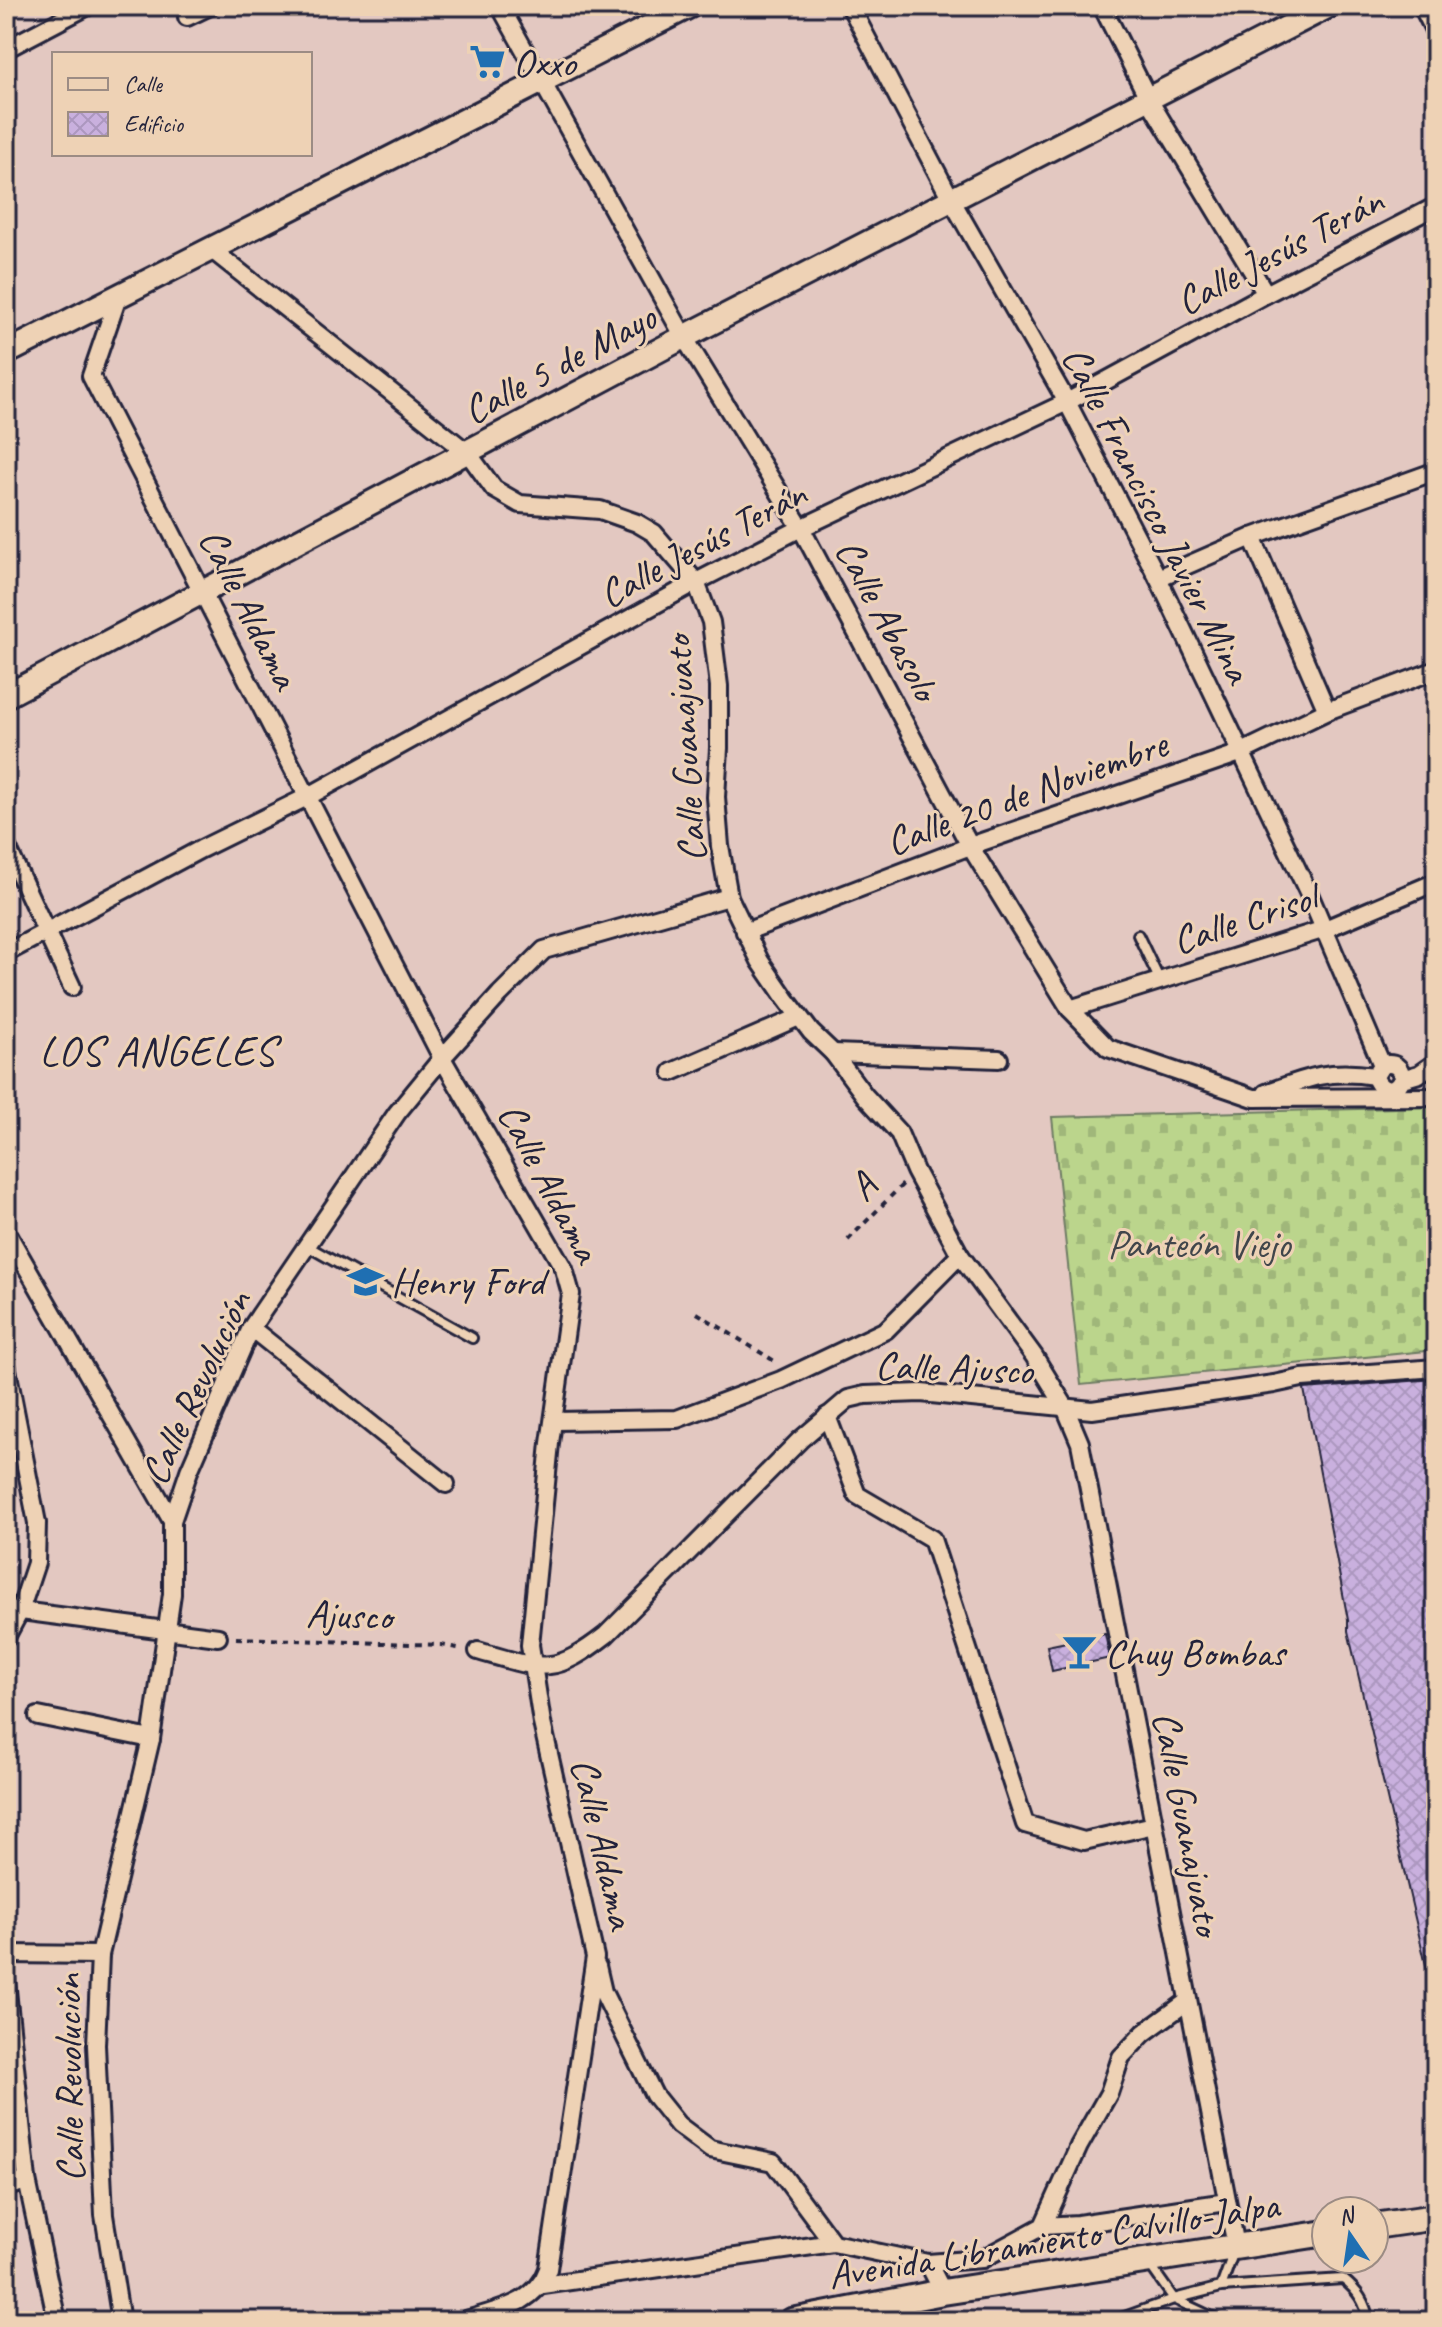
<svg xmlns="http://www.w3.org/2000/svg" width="1442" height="2327" viewBox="0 0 1442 2327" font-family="Caveat,sans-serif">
	<defs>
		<pattern id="cemetery-stones" width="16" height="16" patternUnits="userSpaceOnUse" patternTransform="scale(2)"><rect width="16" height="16" fill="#bbd58c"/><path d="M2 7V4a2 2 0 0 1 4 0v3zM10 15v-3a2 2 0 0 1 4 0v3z" fill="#a0b77a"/></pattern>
		<pattern id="building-cross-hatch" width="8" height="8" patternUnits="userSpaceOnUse" patternTransform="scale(2)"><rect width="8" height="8" fill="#c9b0de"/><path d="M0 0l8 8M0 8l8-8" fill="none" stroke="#ac97bf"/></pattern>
	</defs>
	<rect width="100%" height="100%" fill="#e3c8c1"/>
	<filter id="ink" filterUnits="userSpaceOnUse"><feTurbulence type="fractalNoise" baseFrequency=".0125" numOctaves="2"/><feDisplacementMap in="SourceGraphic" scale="16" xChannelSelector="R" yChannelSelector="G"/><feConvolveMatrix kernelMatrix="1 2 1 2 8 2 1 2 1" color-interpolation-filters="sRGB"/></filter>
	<g filter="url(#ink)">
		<path fill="url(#cemetery-stones)" stroke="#6e7c64" stroke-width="2" d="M1436 1107V1350L1081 1385 1052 1117Z"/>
		<g fill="url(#building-cross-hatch)" stroke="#22223b" stroke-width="2">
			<path d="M1436 1379V1977L1429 1978 1348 1631V1620L1304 1389Z"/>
			<path d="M1105 1634 1110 1658 1052 1671 1047 1646Z"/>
		</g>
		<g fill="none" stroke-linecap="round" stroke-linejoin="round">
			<defs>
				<g id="lane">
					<path d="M1138 935 1160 981"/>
					<path d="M307 1246 472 1338"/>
					<path d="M1150 2265 1174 2299 1221 2321"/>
					<path d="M1221 2287 1343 2279C1358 2291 1365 2302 1369 2321"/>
					<path d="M1113 2321 1174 2299 1221 2287 1234 2251"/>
				</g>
				<g id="street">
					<path d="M500 6 684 337 801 528 970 846 1070 1009 1108 1048 1254 1098 1436 1097"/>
					<path d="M850 6 952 201 1067 402 1158 578 1310 896 1382 1065"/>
					<path d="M1102 6 1149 100 1266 294"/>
					<path d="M1422 6 1436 34"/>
					<path d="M187 17 210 6"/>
					<path d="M6 49 88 6"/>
					<path d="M212 250 468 453 494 489 520 504 600 510 637 523 654 533 696 582 711 622 719 686V748L716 797 720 846 729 897 760 961 786 999 811 1032 833 1053 865 1096 899 1133 915 1171 960 1255 1034 1356 1064 1405 1080 1443 1236 2246"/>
					<path d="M118 297 91 376 442 1058 564 1269 571 1294 550 1443 530 1645 542 1723 595 1957 548 2269C536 2305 496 2310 463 2321"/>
					<path d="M1252 537 1327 711"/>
					<path d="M1158 578 1252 537 1436 471"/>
					<path d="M6 845 72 987"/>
					<path d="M745 932 970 846 1240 753 1327 711 1436 670"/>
					<path d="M6 953 201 849 309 796 696 582 801 528 1067 402 1266 294 1436 206"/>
					<path d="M1070 1009 1325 929 1436 882"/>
					<path d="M833 1053 999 1059"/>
					<path d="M672 1072 799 1017"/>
					<path d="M1402 1079C1401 1066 1394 1062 1382 1065L1375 1076C1379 1092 1395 1095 1402 1079L1419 1074 1436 1062"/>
					<path d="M1266 1093C1309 1077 1328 1069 1375 1076"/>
					<path d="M6 1231 172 1521"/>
					<path d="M251 1328 446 1484"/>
					<path d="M6 1364 37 1523 36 1563 20 1611 6 1637"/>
					<path d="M827 1416 857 1495 932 1539 1025 1824 1084 1841 1154 1825"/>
					<path d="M555 1421 677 1419 781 1380 886 1330 960 1255"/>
					<path d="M6 1609 218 1637"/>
					<path d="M478 1651C541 1669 552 1677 606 1635L800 1440 848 1399 865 1395 921 1393 1092 1410 1274 1384 1302 1378 1436 1368"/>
					<path d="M38 1716 151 1739"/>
					<path d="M6 1954 100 1955"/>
					<path d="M597 1966 603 1992 654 2095 678 2125 710 2149 773 2162 833 2243 928 2263 943 2292"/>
					<path d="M6 1981 27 2180 57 2321"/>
					<path d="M6 2188 27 2180"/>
					<path d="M1043 2226 1078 2224 1227 2202"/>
					<path d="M928 2263 982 2259 1043 2226 1079 2146 1109 2093 1121 2057 1144 2033 1188 2001"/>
					<path d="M543 2285 833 2243"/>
					<path d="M121 2321 104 2215 96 2045 100 1955 151 1739 172 1594V1521L189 1471 251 1328 397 1113 442 1058 500 994 544 950 729 897"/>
				</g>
				<g id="secondary">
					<path d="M6 353 690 6"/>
					<path d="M6 696 684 337 1329 6"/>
				</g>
				<g id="primary">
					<path d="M1374 2226 1436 2217"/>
					<path d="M792 2321 943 2292 1326 2233"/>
				</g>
			</defs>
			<use href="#lane" stroke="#22223b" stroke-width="14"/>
			<use href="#street" stroke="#22223b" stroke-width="22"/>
			<use href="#secondary" stroke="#22223b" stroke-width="28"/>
			<use href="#primary" stroke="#22223b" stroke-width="30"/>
			<g stroke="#22223b" stroke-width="4" stroke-dasharray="6 6" stroke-linecap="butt">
				<path d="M848 1240 903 1184"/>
				<path d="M697 1313 776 1362"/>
				<path d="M236 1638 441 1645 463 1649"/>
			</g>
			<use href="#lane" stroke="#eed2b5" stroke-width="8"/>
			<use href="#street" stroke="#eed2b5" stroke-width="16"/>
			<use href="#secondary" stroke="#eed2b5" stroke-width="22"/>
			<use href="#primary" stroke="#eed2b5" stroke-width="24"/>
		</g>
	</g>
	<defs>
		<symbol id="supermarket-bare" viewBox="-9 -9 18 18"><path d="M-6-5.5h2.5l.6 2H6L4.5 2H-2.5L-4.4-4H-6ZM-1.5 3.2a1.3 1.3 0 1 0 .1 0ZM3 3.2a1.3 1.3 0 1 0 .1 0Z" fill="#1f6fb2" stroke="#eed2b5" stroke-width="2.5" paint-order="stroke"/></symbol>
		<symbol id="school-bare" viewBox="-9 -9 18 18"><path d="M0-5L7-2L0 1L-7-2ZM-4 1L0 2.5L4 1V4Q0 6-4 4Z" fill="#1f6fb2" stroke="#eed2b5" stroke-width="2.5" paint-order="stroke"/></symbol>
		<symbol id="bar-bare" viewBox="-9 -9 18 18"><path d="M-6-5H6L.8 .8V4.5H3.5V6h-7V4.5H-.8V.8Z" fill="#1f6fb2" stroke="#eed2b5" stroke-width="2.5" paint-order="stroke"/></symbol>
	</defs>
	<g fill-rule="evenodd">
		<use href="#supermarket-bare" x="462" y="36" width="51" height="51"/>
		<use href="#school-bare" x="340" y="1256" width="51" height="51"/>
		<use href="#bar-bare" x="1054" y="1626" width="51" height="51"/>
	</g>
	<g text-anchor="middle" stroke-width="6" stroke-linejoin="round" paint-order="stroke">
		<g font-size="40" fill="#22223b" stroke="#eed2b5" text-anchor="start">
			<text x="513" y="76">Oxxo</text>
			<text x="391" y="1295">Henry Ford</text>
			<text x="1105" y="1666">Chuy Bombas</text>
		</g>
		<g font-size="40" fill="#22223b" stroke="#eed2b5">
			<text transform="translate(1279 250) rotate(-28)" y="14">Calle Jesús Terán</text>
			<text transform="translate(559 363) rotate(-28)" y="14">Calle 5 de Mayo</text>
			<text transform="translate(1158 514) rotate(63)" y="14">Calle Francisco Javier Mina</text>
			<text transform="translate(702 543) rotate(-28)" y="14">Calle Jesús Terán</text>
			<text transform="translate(250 608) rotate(63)" y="14">Calle Aldama</text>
			<text transform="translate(888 619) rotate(62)" y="14">Calle Abasolo</text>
			<text transform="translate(684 749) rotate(-94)" y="14">Calle Guanajuato</text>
			<text transform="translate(1026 792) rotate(-20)" y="14">Calle 20 de Noviembre</text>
			<text transform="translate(1244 918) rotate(-18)" y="14">Calle Crisol</text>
			<text transform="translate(550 1182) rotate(62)" y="14">Calle Aldama</text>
			<text transform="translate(862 1186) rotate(-46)" y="14">A</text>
			<text transform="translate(954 1367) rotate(2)" y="14">Calle Ajusco</text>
			<text transform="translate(195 1387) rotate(-65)" y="14">Calle Revolución</text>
			<text transform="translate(349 1614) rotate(2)" y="14">Ajusco</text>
			<text transform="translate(1188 1823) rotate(79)" y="14">Calle Guanajuato</text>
			<text transform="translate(604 1843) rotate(77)" y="14">Calle Aldama</text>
			<text transform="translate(68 2078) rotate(-91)" y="14">Calle Revolución</text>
			<text transform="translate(1053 2239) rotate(-9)" y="14">Avenida Libramiento Calvillo-Jalpa</text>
		</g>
		<g font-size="40" fill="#41464b" stroke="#eed2b5">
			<text x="1199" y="1257">Panteón Viejo</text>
		</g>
		<g font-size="42" letter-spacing="2" fill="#22223b" stroke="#eed2b5">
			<text x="158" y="1065">LOS ANGELES</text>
		</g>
	</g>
	<rect width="1442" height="2327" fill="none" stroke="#eed2b5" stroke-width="32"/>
	<rect x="16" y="16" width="1410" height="2295" fill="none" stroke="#22223b" stroke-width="3" filter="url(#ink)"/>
	<rect x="52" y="52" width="260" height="104" fill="#eed2b5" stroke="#9c8c84" stroke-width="2"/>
	<rect x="68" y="78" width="40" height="12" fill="#eed2b5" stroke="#9c8c84" stroke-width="2"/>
	<text x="124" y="92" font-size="24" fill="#22223b">Calle</text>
	<rect x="68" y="112" width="40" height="24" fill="url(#building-cross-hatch)" stroke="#9c8c84" stroke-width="2"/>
	<text x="124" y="132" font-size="24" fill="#22223b">Edificio</text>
	<g transform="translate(1350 2235) rotate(347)"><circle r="38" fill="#eed2b5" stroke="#9c8c84" stroke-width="2"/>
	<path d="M0-6L14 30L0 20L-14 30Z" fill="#1f6fb2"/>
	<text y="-12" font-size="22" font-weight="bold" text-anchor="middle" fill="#22223b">N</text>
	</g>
</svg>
